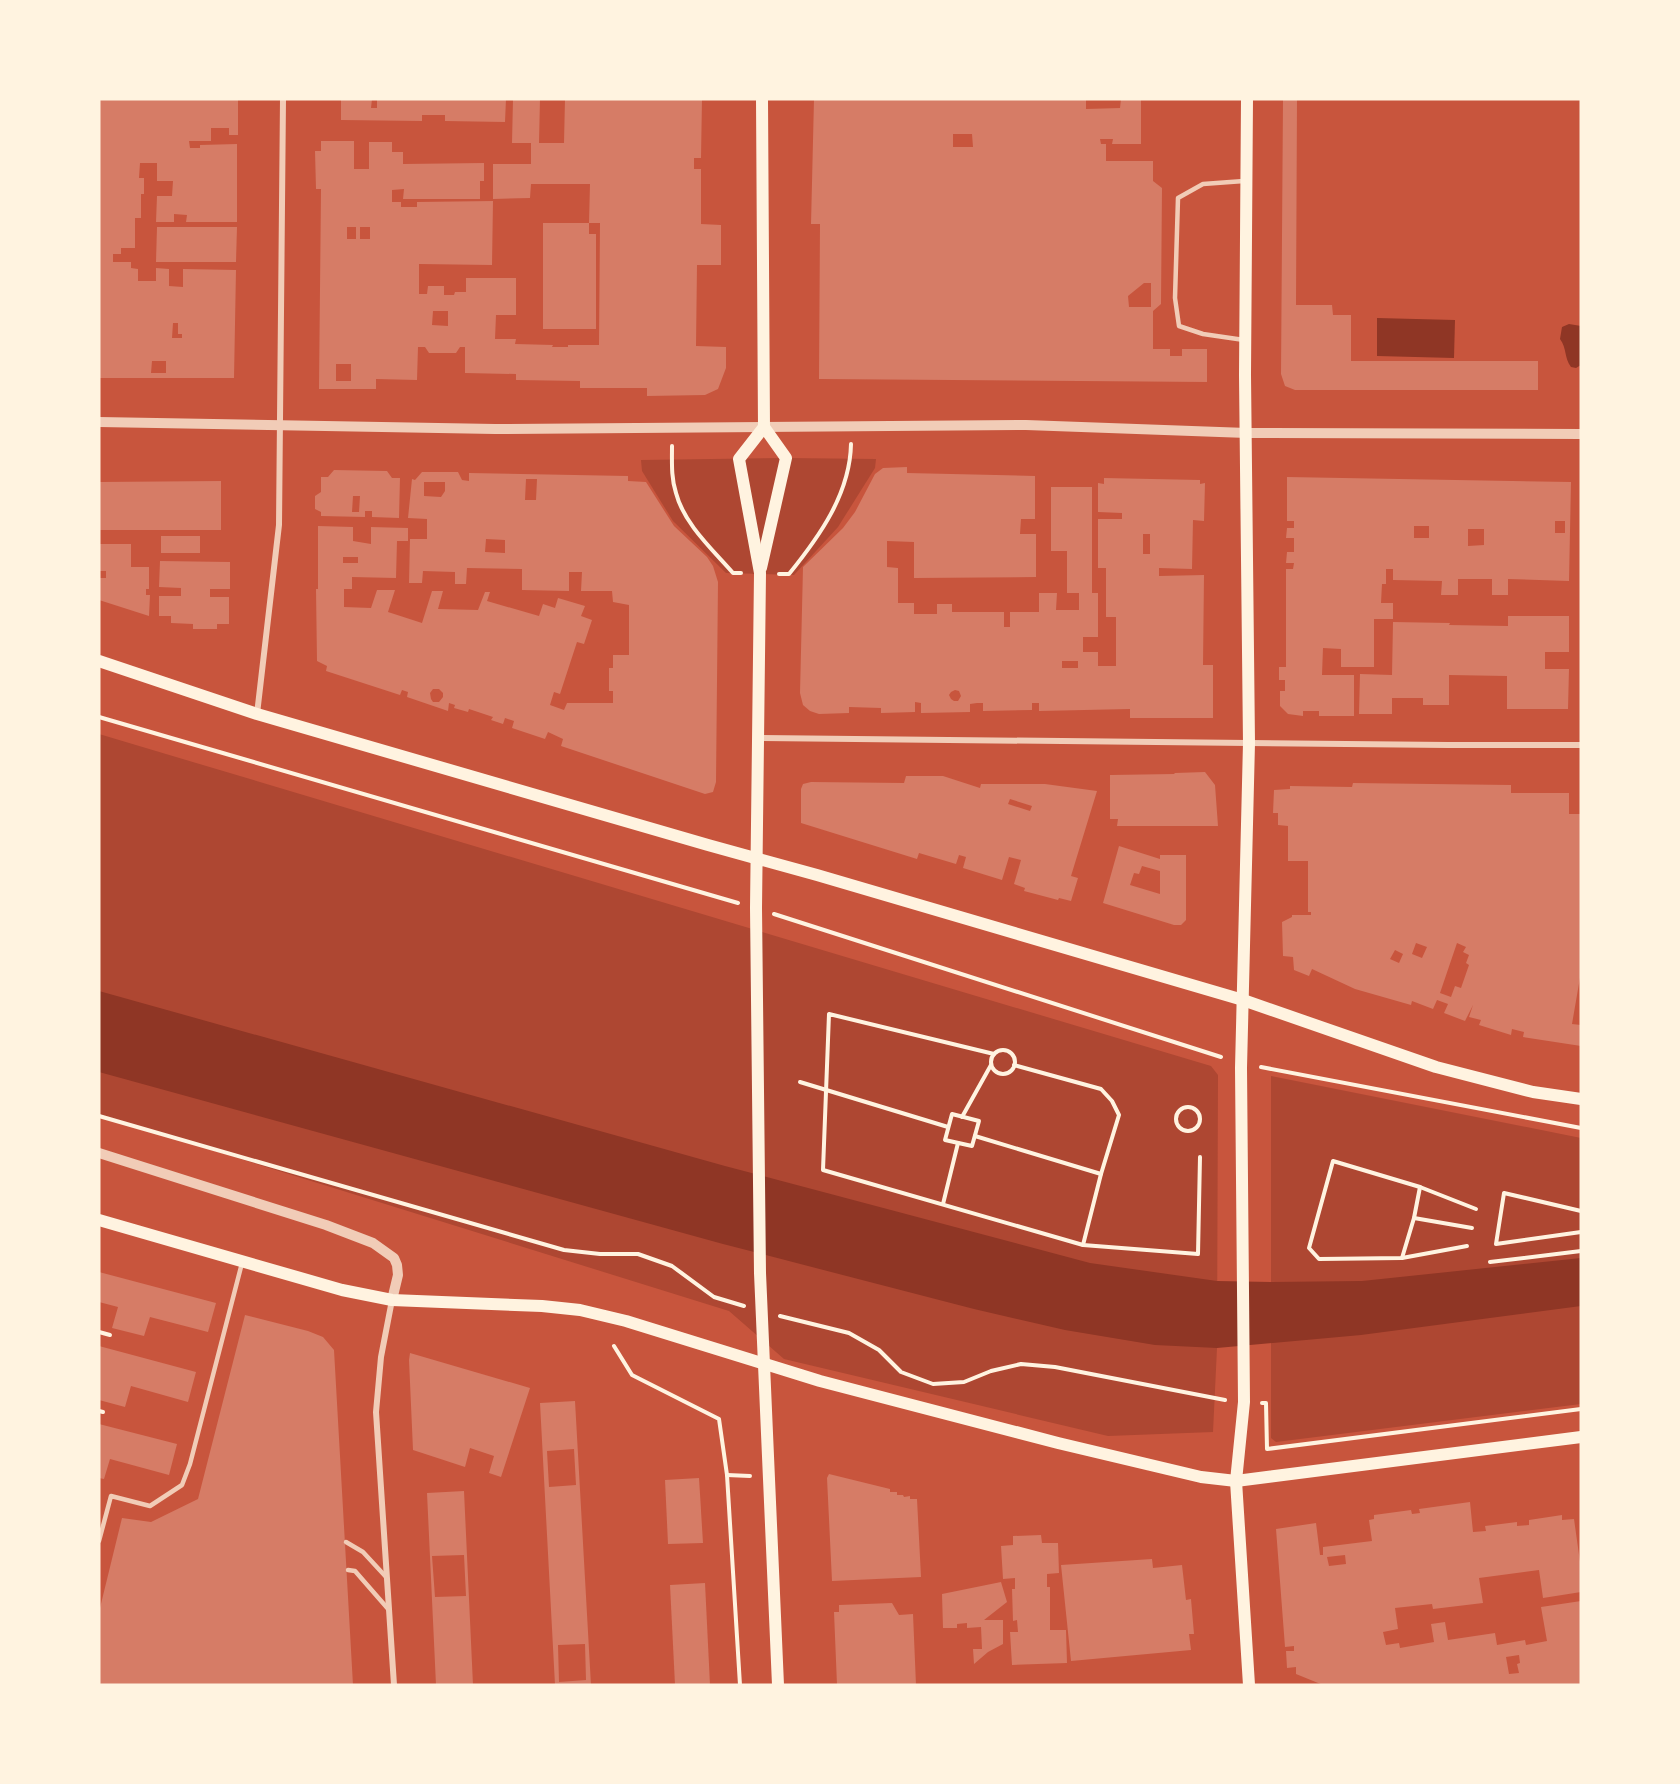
<svg xmlns="http://www.w3.org/2000/svg" width="1680" height="1784" viewBox="0 0 1680 1784" font-family="'Golos Text',sans-serif">
	<rect width="100%" height="100%" fill="#c8553d"/>
	<g fill="#ae4732">
		<path d="M786 458 876 459 875 468 838 527 794 575 726 573 673 521 642 471 641 460Z"/>
		<path d="M99 734 1211 1066 1218 1075 1217 1348 1213 1432 1108 1436 784 1359 729 1311 99 1115Z"/>
		<path d="M1271 1076 1581 1138V1404L1276 1442 1271 1438Z"/>
	</g>
	<g fill="#8f3625">
		<path d="M1377 318 1455 320 1454 358 1377 356Z"/>
		<path d="M1569 324 1581 326V365L1576 368 1571 367C1564 358 1567 348 1560 339L1562 327Z"/>
		<path d="M99 991 725 1166 1090 1263 1217 1281 1271 1282 1362 1281 1581 1258V1306L1361 1335 1217 1348 1155 1345 1065 1330 974 1309 723 1244 99 1072Z"/>
	</g>
	<g fill="#d67c66" fill-rule="evenodd">
		<path d="M99 99H238V135H229V128H211V141H189L190 148H200V145L237 144V222H186L187 215 174 214V222H156L157 196H172L173 181H157V163H140L139 178H144V194H141V218H135V248H121V254H113V262H131V268L138 269V281H156V268L169 269V286L183 287V269L236 270 234 378H99ZM173 323H178V334H182V338H172ZM152 361H166V373H151Z"/>
		<path d="M341 99H372L371 108H377V99H506L505 122 445 121V115H422V121L341 120Z"/>
		<path d="M513 99H540L539 143H564L565 99H702L701 158H694V169H701V224L721 225V265H697L696 346 726 347V368L718 389 705 395 647 396V388H580V381L516 380V374L465 373V347H460L456 353H429L425 347H418L417 380 376 379V389H319L321 189H316L315 151H321V141H354V169H369V142H392V152H403V164L484 163V181H480V199H403L404 189 392 190V202H401V207H417V202L493 201 492 265 419 264V294H427L428 286H444V295H454L455 292H466V278H516V315H496L495 339H516L515 344 553 345 552 347H568V345H599L600 223H589V234H596V329H543V223H589L590 184H531L530 198 493 199V164H531V143H512ZM347 227H356V239H347ZM360 227H370V239H360ZM433 311H448V326L432 325ZM336 364H351V381H336Z"/>
		<path d="M814 99H1086V109L1120 108 1121 99H1141V144H1112L1113 139H1100L1101 144H1106V161H1153V181L1162 188 1161 304 1153 311V349H1170V356H1182V349H1207V382L819 379 820 224H811ZM953 134H972L973 147H953ZM1144 283H1151V307H1129L1128 296Z"/>
		<path d="M1283 99H1297L1296 305H1332L1333 315H1351V361H1538V390H1295L1285 386 1281 374Z"/>
		<path d="M157 227H237L236 262H156Z"/>
		<path d="M907 467V473L1035 476V519H1021L1020 534H1036V577L914 578V542L887 541V567L898 568V603H914V614H937V604H952V612H1004V627H1010V612H1039V593H1057L1056 610H1079V593H1067V551H1051V487H1092V593H1098V637H1083V652H1098V666H1116V617H1106V568H1098V519H1122V513L1098 512V483L1104 484V478L1200 480V484L1205 483 1204 521 1193 520 1192 569 1159 568V576L1204 575 1203 665H1213V718H1130V709L1039 711V703H1032V710L983 711V703H977L970 704V712L921 713V703L915 702V712L881 713V708L849 707V713L819 714 810 711 803 705 800 693 803 567 843 528 855 512 875 474 883 468ZM1143 534H1150V554H1143ZM1062 661H1078V668H1062ZM955 690 959 691 961 696 958 701H954L951 699 949 695 951 692Z"/>
		<path d="M334 470 387 471 392 478H400L399 518 372 517V511H365V517L321 516V512L315 509V496L321 492V477H328ZM353 496H360L359 512H352Z"/>
		<path d="M422 472H458L462 480 469 481V473L628 476V481L646 482 674 526 707 557 713 566 718 582 716 782 713 792 705 794 561 746 563 739 548 732 545 739 512 728 514 721 505 718 503 724 491 720 493 717 469 709 468 712 454 708 455 705 449 703 448 711 407 697 408 692 402 690 400 695 326 671 327 666 317 661 316 589H318V526L353 527V541L371 544V527L408 528V541H397L396 578 352 577V589H344V607L371 608 377 590H395L388 612 422 623 432 591H443L438 609 478 610 485 592H490L487 601 539 616 543 604 555 608 558 598 585 606 581 616 592 620 584 644 577 642 560 694 554 692 550 705 564 710 567 703H613V691H609V668H613V655H629V605L613 602 612 591H581L582 572H569V591L522 590V569L467 568 466 584H455V572L423 571 422 583H409L410 539H427V519L408 518 412 479 415 480ZM526 479H537L536 500H525ZM424 482H445V491L441 497 424 496ZM486 539 505 540V553L485 552ZM343 557H358V563H343ZM433 689H439L443 693V697L439 702H433L431 699 430 693Z"/>
		<path d="M1287 477 1571 482 1569 581 1508 579V595H1492V579H1458V595H1441L1442 581 1393 580V569H1386V584H1382L1381 603H1393V619H1374V667H1341V649L1323 648 1322 675H1354V716H1319V711H1303V716L1288 714 1280 706V691H1285V680H1279V667H1286V569H1293L1294 563H1286L1287 552H1294V538H1286L1287 528H1294V521H1287ZM1555 521H1565V533H1555ZM1414 526H1429V538H1414ZM1468 529H1484V545L1468 546Z"/>
		<path d="M221 481V530H99V482Z"/>
		<rect x="161" y="536" width="39" height="17"/>
		<path d="M99 544H131V567H149V589H146V595H150L149 616 99 600V578H106V571H99Z"/>
		<path d="M160 561 230 562V589H210V597H229V624H217V629H193V624L171 623V616H159V596H181V588L159 587Z"/>
		<path d="M1508 616H1569V652H1545V669H1569L1568 709H1507V676L1449 675V705H1423V698H1392V714H1359L1360 674 1392 675 1393 622 1450 623 1449 625 1508 626Z"/>
		<path d="M1205 772 1215 785 1218 826H1117L1118 819H1110V775L1174 774 1175 773Z"/>
		<path d="M906 776H943L980 788 981 784H1045L1097 791 1071 876 1078 878 1071 901 1059 898 1058 900 1024 891 1025 888 1014 884 1021 860 1009 857 1002 880 963 868 966 857 959 855 956 864 919 853 917 859 801 823V789L803 784 811 782 904 783ZM1010 799 1032 806 1030 811 1008 804Z"/>
		<path d="M1353 783 1511 785V793H1569V814H1581V972L1572 1024 1581 1025V1046L1523 1037 1524 1032 1512 1029 1511 1035 1479 1025 1481 1020 1469 1017 1473 1005 1465 1021 1444 1013 1448 1004 1437 1000 1433 1009 1412 1001 1411 1005 1355 989 1312 969 1309 976 1294 970 1293 957 1283 956 1282 922 1292 917V915H1311V912H1308V861H1288V826L1278 825V813H1273L1274 790 1290 789V786L1352 787ZM1416 943 1427 947 1422 958 1412 954ZM1457 943 1466 947 1463 952 1469 955 1466 963 1469 965 1461 988 1455 986 1451 997 1440 993ZM1395 950 1403 954 1399 963 1390 959Z"/>
		<path d="M1119 846 1160 859V855H1186V920L1181 925H1174L1103 903ZM1142 866 1160 871V894L1130 885 1134 873 1139 874Z"/>
		<path d="M99 1272 216 1303 208 1332 150 1317 144 1336 112 1328 118 1307 99 1302Z"/>
		<path d="M245 1315 308 1331 323 1337 334 1350 353 1685H99V1612L122 1518 151 1522 198 1499Z"/>
		<path d="M99 1346 196 1372 188 1402 131 1386 125 1407 99 1400Z"/>
		<path d="M410 1353 530 1388 501 1477 489 1473 494 1456 470 1448 465 1467 413 1450 409 1360Z"/>
		<path d="M575 1401 591 1685H555L540 1403ZM574 1449 576 1485 549 1487 547 1451ZM585 1644 586 1680 559 1682 558 1645Z"/>
		<path d="M99 1424 177 1444 169 1475 110 1459 104 1479 99 1478Z"/>
		<path d="M829 1474 890 1489V1492H897V1495H903L904 1497 910 1496V1499H917L921 1577 832 1581 827 1478Z"/>
		<path d="M699 1478 703 1543 668 1544 665 1480Z"/>
		<path d="M464 1491 473 1685H436L427 1493ZM464 1555 466 1596 435 1597 432 1556Z"/>
		<path d="M1470 1502 1473 1532 1486 1531 1485 1526 1517 1522V1526L1529 1525V1520L1562 1515V1520L1574 1519 1581 1569V1592L1543 1598 1539 1570 1479 1578 1483 1603 1433 1609 1432 1604 1395 1608 1398 1629 1383 1632 1386 1645 1399 1643 1400 1648 1434 1642 1431 1624 1445 1622 1448 1640 1495 1633 1497 1645 1525 1640 1526 1645 1547 1641 1541 1607 1581 1601V1685H1323L1296 1674V1667L1287 1668 1286 1651H1294V1646L1285 1647 1276 1529 1316 1523 1320 1555H1323V1547L1372 1541 1369 1520 1374 1519V1515L1411 1510 1412 1514 1420 1513 1419 1509ZM1345 1555 1346 1564 1329 1566 1327 1557ZM1519 1655 1520 1663 1517 1664 1519 1673 1509 1674 1506 1657Z"/>
		<path d="M1041 1535 1042 1543H1058L1059 1573 1047 1574V1587H1050V1630H1066L1067 1663 1012 1665 1010 1632H1018L1017 1620 1013 1621 1012 1589H1015V1578L1003 1579 1001 1546 1013 1545V1536Z"/>
		<path d="M1152 1559 1153 1568 1182 1565 1186 1600 1191 1599 1194 1634H1189L1191 1650 1071 1661 1061 1565Z"/>
		<path d="M1001 1582 1007 1602 984 1620H1003V1644L988 1652 974 1664 973 1649H982L981 1627 967 1628V1623L957 1624V1628H943L942 1594Z"/>
		<path d="M705 1583 710 1685H675L670 1585Z"/>
		<path d="M892 1603 899 1615 913 1614 916 1685H837L834 1612H839V1605Z"/>
	</g>
	<g fill="none" stroke-linecap="round" stroke-linejoin="round">
		<g stroke="#fff3e0" stroke-width="4">
			<path d="M672 446C672 462 671 478 676 493 684 524 713 550 733 573H741"/>
			<path d="M779 574H789C819 537 850 494 851 444"/>
			<path d="M99 717 738 903"/>
			<path d="M774 914 1221 1057"/>
			<circle cx="1003" cy="1062" r="12"/>
			<path d="M994 1054 829 1014 823 1170 1083 1245 1198 1254 1200 1157"/>
			<path d="M1014 1065 1101 1089 1112 1101 1119 1115 1101 1174 1083 1245"/>
			<path d="M1261 1067 1581 1128"/>
			<path d="M800 1082 948 1127"/>
			<circle cx="1188" cy="1119" r="12"/>
			<path d="M952 1114 979 1121 972 1146 945 1140Z"/>
			<path d="M99 1116 564 1250 600 1254H638L672 1266 714 1297 744 1306"/>
			<path d="M962 1117 991 1065"/>
			<path d="M975 1136 1101 1174"/>
			<path d="M1333 1161 1420 1187 1414 1218 1402 1258 1319 1259 1309 1248Z"/>
			<path d="M1420 1187 1476 1209"/>
			<path d="M943 1204 958 1143"/>
			<path d="M1581 1211 1504 1193 1496 1244 1581 1232"/>
			<path d="M1414 1218 1472 1228"/>
			<path d="M1402 1258 1467 1246"/>
			<path d="M1490 1262 1581 1251"/>
			<path d="M780 1316 849 1333 879 1350 901 1372 933 1384 964 1382 991 1371 1021 1364 1055 1367 1225 1400"/>
			<path d="M99 1332 110 1335"/>
			<path d="M614 1346 632 1375 719 1419 727 1475 740 1685"/>
			<path d="M1262 1403H1266L1267 1449 1581 1409"/>
			<path d="M99 1411 103 1412"/>
			<path d="M727 1475 750 1476"/>
		</g>
		<g stroke="#f1ccb7" stroke-width="4.5">
			<path d="M1244 340 1203 334 1179 326 1175 298 1178 198 1203 184 1244 181"/>
			<path d="M99 1541 111 1496 150 1506 182 1485 190 1464 242 1263"/>
			<path d="M346 1542 363 1552 387 1578"/>
			<path d="M348 1570 355 1571 389 1610"/>
		</g>
		<g stroke="#f1ccb7" stroke-width="6">
			<path d="M257 714 279 525 283 99"/>
			<path d="M758 738 1448 745H1581"/>
			<path d="M392 1300 381 1357 376 1412 394 1685"/>
		</g>
		<g stroke="#f1ccb7" stroke-width="10">
			<path d="M99 422 495 429 1026 425 1247 433 1581 434"/>
			<path d="M99 1153 326 1225 373 1243 394 1258 397 1265 398 1275 392 1300"/>
		</g>
		<g stroke="#fff3e0" stroke-width="12">
			<path d="M1247 99 1245 375 1249 743 1241 1068 1244 1402 1236 1481 1249 1685"/>
			<path d="M764 427 739 459 760 573 756 908 760 1273 778 1685"/>
			<path d="M761 568 786 458 764 427 762 99"/>
			<path d="M99 661 257 714 708 845 817 875 1243 1000 1436 1067 1533 1092 1581 1099"/>
			<path d="M99 1220 342 1290 392 1300 542 1306 580 1310 626 1321 820 1381 1058 1443 1201 1477 1236 1481 1581 1437"/>
		</g>
	</g>
	<rect width="1680" height="1784" fill="none" stroke="#fff3e0" stroke-width="201"/>
</svg>
